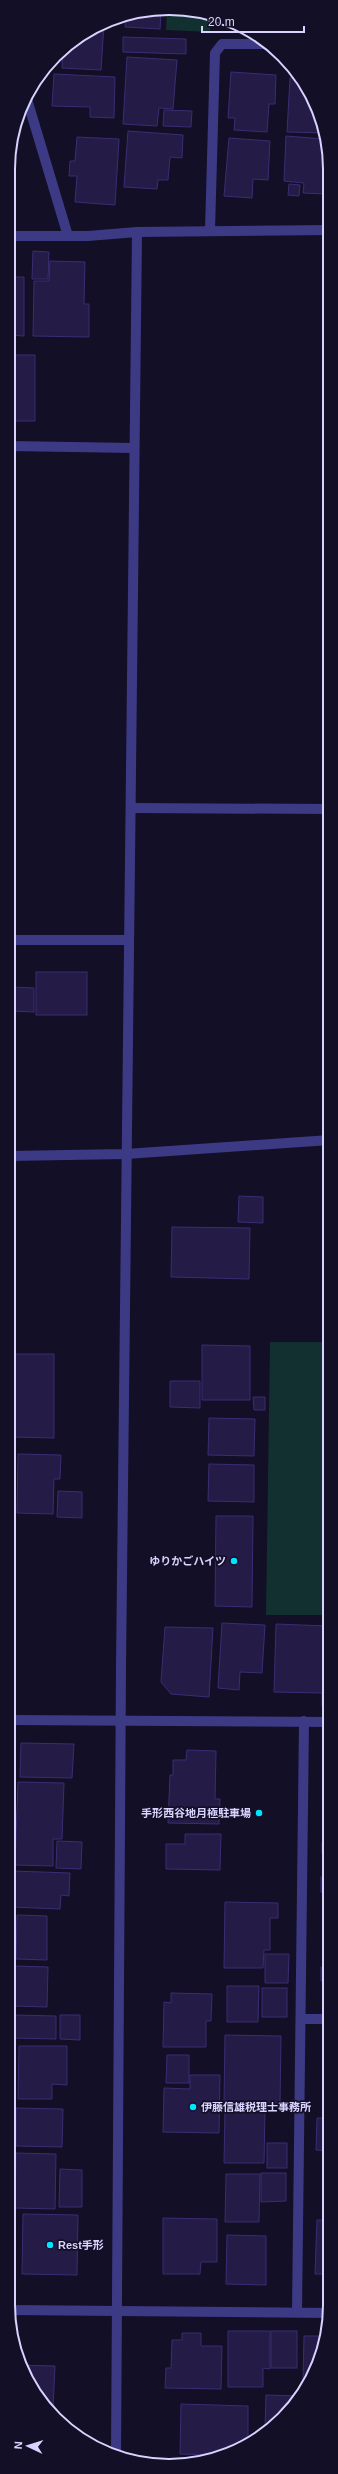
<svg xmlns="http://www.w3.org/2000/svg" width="338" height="2474" viewBox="0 0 338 2474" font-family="Arial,'Noto Sans JP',sans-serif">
	<rect width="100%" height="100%" fill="#130f26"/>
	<g fill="#12302f">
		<path d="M180 8 210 17V32L166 30 167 10Z"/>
		<path d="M270 1342H330V1615H266Z"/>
	</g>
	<g fill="#241b47" stroke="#3b2d73">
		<path d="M161 11 160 29 125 27 126 15Z"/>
		<path d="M104 24 101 70 62 68 63 48Z"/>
		<path d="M123 37 186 39V54L123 52Z"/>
		<path d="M127 57 177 60 173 109 159 108 157 126 123 124Z"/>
		<path d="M231 72 276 75 275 104H269L267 132 234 130 235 118H228Z"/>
		<path d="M54 74 115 77 114 118 90 117V107L52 106Z"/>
		<path d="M290 78H298L318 107 324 133 287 132Z"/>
		<path d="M164 110 192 111 191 127 163 126Z"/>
		<path d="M128 131 183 135 182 158 170 157 168 180H158L157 189 124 187Z"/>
		<path d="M286 136 325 139 330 162H326L324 194 303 193 304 183 284 181Z"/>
		<path d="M77 137 119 139 115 205 75 202 77 176H69L70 161H75Z"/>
		<path d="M229 138 270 141 268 180 253 179 252 198 224 196Z"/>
		<path d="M289 184 300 185 299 196 288 195Z"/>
		<path d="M33 251 49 252 48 279H32Z"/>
		<rect x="8" y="252" width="3" height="23"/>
		<path d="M50 261 85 262 84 304H89V337L33 336 34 281H49Z"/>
		<path d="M8 277H24V336L8 335Z"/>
		<rect x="8" y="355" width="27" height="66"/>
		<rect x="8" y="513" width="5" height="15"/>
		<rect x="36" y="972" width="51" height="43"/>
		<path d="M11 987 34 988V1012L10 1011Z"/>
		<path d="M239 1196 263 1197V1223L238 1222Z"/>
		<path d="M172 1227 250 1228 249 1279 171 1277Z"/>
		<path d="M202 1345 250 1346V1400H202Z"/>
		<path d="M12 1354H54V1438L12 1437Z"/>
		<path d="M170 1381H200V1408L170 1407Z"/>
		<path d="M253 1397H265V1410H254Z"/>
		<path d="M209 1418 255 1419 254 1456 208 1455Z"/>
		<path d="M18 1454 61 1455 60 1479H54L53 1514 17 1513Z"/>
		<path d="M209 1464 254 1465V1502L208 1501Z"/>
		<path d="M58 1491 82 1492V1518L57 1517Z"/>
		<path d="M216 1516H253L252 1607 215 1606Z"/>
		<path d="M222 1623 265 1625 262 1673 240 1672 239 1690 218 1688Z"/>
		<path d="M276 1624 327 1626 325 1679 330 1680V1706H322V1693L274 1692Z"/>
		<path d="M165 1627 213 1628 209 1697 171 1694 161 1682Z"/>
		<path d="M21 1743 74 1744 72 1778 20 1777Z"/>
		<path d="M187 1750 216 1751 215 1799H220L219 1824 168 1823 170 1775H173V1760H186Z"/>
		<path d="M325 1756H330V1771H324Z"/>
		<path d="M18 1782 64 1783 62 1839H53V1866L15 1865Z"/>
		<path d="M323 1826 330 1827V1841H323Z"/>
		<path d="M185 1834H221L220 1870 166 1869V1844H185Z"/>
		<path d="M57 1841 82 1842 81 1869 56 1868Z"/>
		<rect x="322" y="1843" width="8" height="10"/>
		<path d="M13 1871 70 1873 69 1896 61 1895 60 1909 11 1907Z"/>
		<rect x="321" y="1877" width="9" height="15"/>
		<path d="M225 1902 278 1903V1918H270V1950H264L263 1968H224Z"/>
		<path d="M17 1915 47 1916V1960L16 1959Z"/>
		<path d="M265 1954H289L288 1983H265Z"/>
		<path d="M15 1966 48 1967 47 2007 14 2006Z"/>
		<path d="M321 1967H330V1982L321 1981Z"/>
		<path d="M227 1986H259L258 2022H227Z"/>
		<rect x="262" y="1988" width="25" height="29"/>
		<path d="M171 1993 212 1994 211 2021H206V2047H163L164 2002 171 2003Z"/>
		<path d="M14 2015 56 2016V2039L13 2038Z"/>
		<path d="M60 2015H80V2040L60 2039Z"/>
		<path d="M225 2035 281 2036 280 2103H224Z"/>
		<path d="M19 2046H67V2085L52 2084V2099H18Z"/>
		<path d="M167 2055H189V2083H166Z"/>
		<path d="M8 2058H10L9 2096H8Z"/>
		<path d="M190 2075H220L219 2133 163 2132 164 2088 190 2089Z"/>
		<path d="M16 2108 63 2109 62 2147 16 2146Z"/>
		<path d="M225 2110H265L264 2163H224Z"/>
		<path d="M317 2118H330V2151L316 2150Z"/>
		<rect x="267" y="2143" width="20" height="25"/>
		<path d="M16 2153 56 2154 55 2209 15 2208Z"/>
		<path d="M60 2169 82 2170V2207H59Z"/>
		<path d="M261 2173H286V2201L261 2202Z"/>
		<path d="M226 2174H260L259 2222H225Z"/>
		<path d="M23 2214 78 2215 77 2275 22 2274Z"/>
		<rect x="8" y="2217" width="4" height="17"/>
		<path d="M163 2218 217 2219V2262H201L200 2274H163Z"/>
		<path d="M317 2220H330V2274H315Z"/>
		<path d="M227 2235 266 2236V2285L226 2284Z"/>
		<rect x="8" y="2238" width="6" height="22"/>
		<path d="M228 2331H270V2369L263 2368V2387H228Z"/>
		<rect x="271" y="2331" width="26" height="37"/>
		<path d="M182 2333H201V2346H222L221 2389 165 2388 166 2368H171L172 2340H182Z"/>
		<path d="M304 2336H324L313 2376 309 2382H303Z"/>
		<path d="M20 2365 55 2366 53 2408H48Z"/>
		<path d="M266 2395 298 2396 272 2428H265Z"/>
		<path d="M181 2404 248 2406V2442L225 2455 180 2454Z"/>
	</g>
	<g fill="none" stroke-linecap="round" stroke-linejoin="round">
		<g stroke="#3d3a85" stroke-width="10">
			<path d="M26 96 68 236"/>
			<path d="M210 230 215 53 222 44H268"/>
			<path d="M8 236H88L137 232"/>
			<path d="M8 446 134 448"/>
			<path d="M131 808 330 809"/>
			<path d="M8 940H128"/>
			<path d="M8 1720 330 1722"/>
			<path d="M302 2019H330"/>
			<path d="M9 2310 330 2313"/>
			<path d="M297 2312 304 1721"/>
		</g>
		<g stroke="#3d3a85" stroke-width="10">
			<path d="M8 1156 126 1154 330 1140"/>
			<path d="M116 2456 121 1667 137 232 330 230"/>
		</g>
	</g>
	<g fill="#00e5ff" stroke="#130f26" stroke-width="1.5">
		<circle cx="234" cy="1561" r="4"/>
		<circle cx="259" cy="1813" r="4"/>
		<circle cx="193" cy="2107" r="4"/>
		<circle cx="50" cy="2245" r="4"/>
	</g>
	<g text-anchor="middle" stroke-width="3.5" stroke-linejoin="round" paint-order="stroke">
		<g font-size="11" font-weight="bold" fill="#d9d4ff" stroke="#130f26" text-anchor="end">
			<text x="226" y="1565">ゆりかごハイツ</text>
			<text x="251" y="1817">手形西谷地月極駐車場</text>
			<text x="201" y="2111" text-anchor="start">伊藤信雄税理士事務所</text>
			<text x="58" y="2249" text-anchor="start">Rest手形</text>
		</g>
	</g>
	<path d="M0 0H338V2474H0ZM169 15H169A154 154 0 0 1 323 169V2305A154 154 0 0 1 169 2459H169A154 154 0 0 1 15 2305V169A154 154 0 0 1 169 15Z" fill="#130f26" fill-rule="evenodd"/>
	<path fill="none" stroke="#d9d4ff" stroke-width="2" d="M169 15H169A154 154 0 0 1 323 169V2305A154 154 0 0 1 169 2459H169A154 154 0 0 1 15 2305V169A154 154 0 0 1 169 15Z"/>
	<g transform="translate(28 2446) rotate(274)" stroke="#130f26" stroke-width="3" paint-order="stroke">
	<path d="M0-3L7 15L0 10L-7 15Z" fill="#d9d4ff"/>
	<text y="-6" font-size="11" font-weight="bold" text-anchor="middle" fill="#d9d4ff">N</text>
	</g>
	<path d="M202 26v6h102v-6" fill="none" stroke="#d9d4ff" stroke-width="2"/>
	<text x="208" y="26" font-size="12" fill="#d9d4ff" stroke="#130f26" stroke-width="3" paint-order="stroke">20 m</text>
</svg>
